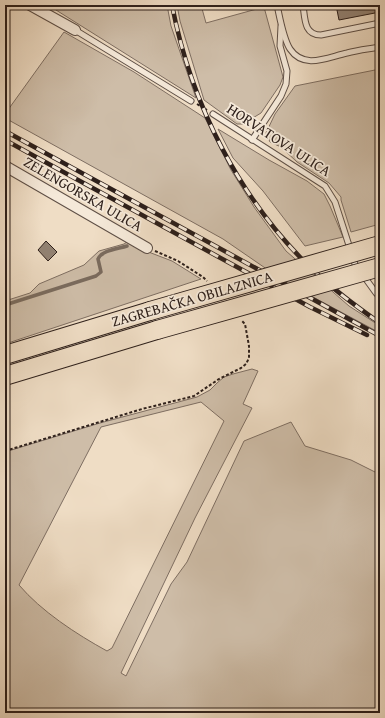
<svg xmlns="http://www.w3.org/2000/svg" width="385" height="718" viewBox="0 0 385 718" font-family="'Gentium Book Plus',serif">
	<rect width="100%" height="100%" fill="#efddc5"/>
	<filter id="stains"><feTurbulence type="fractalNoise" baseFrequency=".005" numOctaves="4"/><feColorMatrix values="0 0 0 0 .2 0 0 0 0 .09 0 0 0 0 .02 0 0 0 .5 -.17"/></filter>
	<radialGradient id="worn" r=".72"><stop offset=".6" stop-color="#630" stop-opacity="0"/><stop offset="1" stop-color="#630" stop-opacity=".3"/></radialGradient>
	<g fill="#cebda8" stroke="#7e6e62" fill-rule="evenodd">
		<path d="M48 5H167L171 26 196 98Z"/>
		<path d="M177 5H201L206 23 264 7 283 77 280 85 261 113 243 124H237L204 100 180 21Z"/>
		<path d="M64 32 134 72 205 118 231 170 254 207 286 251 349 306 380 326V333L287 283 223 239 5 118V114Z"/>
		<path d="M380 69V224L351 232 341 200V197L329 183 297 162 281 147 270 142 266 133 275 114 295 86Z"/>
		<path d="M218 129 269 160 307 181 324 194 330 206 343 237 305 246 263 191 233 158Z"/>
		<path d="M130 240 146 251 172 261 201 279 5 344V301L30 293 39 284 84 265 99 251 124 244Z"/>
		<path d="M252 369 258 371 243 404 252 408 195 518 121 673 126 676 171 584 187 562 244 441 291 422 305 446 351 460 379 474 380 472V713H9L5 711V452L100 423 197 397 210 390 217 383 224 377 233 374ZM201 402 224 421 112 648 107 651C76 634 41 611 19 585L101 427Z"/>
	</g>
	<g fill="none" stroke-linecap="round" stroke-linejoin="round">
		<path stroke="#7a6b5e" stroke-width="3.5" d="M5 305 96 276 101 272 98 259C102 250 118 249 127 246"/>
	</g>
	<g fill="#928273" stroke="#2e201b">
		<path d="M336 5H380V12L339 20Z"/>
		<path d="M46 241 57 252 48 261 38 250Z"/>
	</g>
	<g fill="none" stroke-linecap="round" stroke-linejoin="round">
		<defs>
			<g id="service">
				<path d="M277 5C280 18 283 38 290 49 304 70 328 57 347 53 358 50 369 49 380 47"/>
				<path d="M303 5C305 19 304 35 321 35L380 23"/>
				<path d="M75 30 191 101"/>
				<path d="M213 114 325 186 335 202 355 264 358 269"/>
				<path d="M252 140 281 96 286 84 287 71 280 46 281 26"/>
				<path d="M363 275 376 293 380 297"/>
			</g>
			<g id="minor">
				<path d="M30 5 75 30"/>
				<path d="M5 166 147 248"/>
			</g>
			<g id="motorway">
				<path d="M5 355 150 311"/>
				<path d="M5 376 157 330"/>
			</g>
		</defs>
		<use href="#service" stroke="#5e4f46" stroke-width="7"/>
		<use href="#minor" stroke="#5e4f46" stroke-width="12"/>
		<use href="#motorway" stroke="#2e201b" stroke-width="20"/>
		<g stroke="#2e201b" stroke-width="2" stroke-dasharray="3 2" stroke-linecap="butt">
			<path d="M197 104 207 110"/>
			<path d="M155 251 178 261 203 277 207 281"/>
			<path d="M5 451 142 409 194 396 219 379 241 368 246 364 249 358V346L245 324 241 320"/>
		</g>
		<use href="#service" stroke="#f5e9d9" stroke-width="5"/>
		<use href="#minor" stroke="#f5e9d9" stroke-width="10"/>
		<use href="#motorway" stroke="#efddc5" stroke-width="18"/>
		<defs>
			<g id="rail">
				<path d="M172 5C191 104 240 201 314 271 334 290 357 307 380 323"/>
				<path d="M5 131 380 336"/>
				<path d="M5 140 310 307 367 335"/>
			</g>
		</defs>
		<use href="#rail" stroke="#2e201b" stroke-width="4.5"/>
		<use href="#rail" stroke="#f5e9d9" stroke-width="3" stroke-dasharray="9" stroke-linecap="butt"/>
		<defs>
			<g id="motorway-bridge">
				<path d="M150 311 380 245"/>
				<path d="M157 330 380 267"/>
			</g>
		</defs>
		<use href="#motorway-bridge" stroke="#2e201b" stroke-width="20" stroke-linecap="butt"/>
		<use href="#motorway-bridge" stroke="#efddc5" stroke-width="18"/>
	</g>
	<g text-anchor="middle" stroke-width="3.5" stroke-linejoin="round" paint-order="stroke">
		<g font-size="15" fill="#2e201b" stroke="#f5e9d9">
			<text transform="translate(279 140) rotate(33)" y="5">HORVATOVA ULICA</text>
			<text transform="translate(83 194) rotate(30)" y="5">ZELENGORSKA ULICA</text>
			<text transform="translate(192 299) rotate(-16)" y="5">ZAGREBAČKA OBILAZNICA</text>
		</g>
	</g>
	<rect width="385" height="718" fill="none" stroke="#efddc5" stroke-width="20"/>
	<rect x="6" y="6" width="373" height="706" fill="none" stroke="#2e201b" stroke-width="2"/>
	<rect x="10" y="10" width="365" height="698" fill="none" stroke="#2e201b"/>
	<rect width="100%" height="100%" filter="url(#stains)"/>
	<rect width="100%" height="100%" fill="url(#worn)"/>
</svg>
